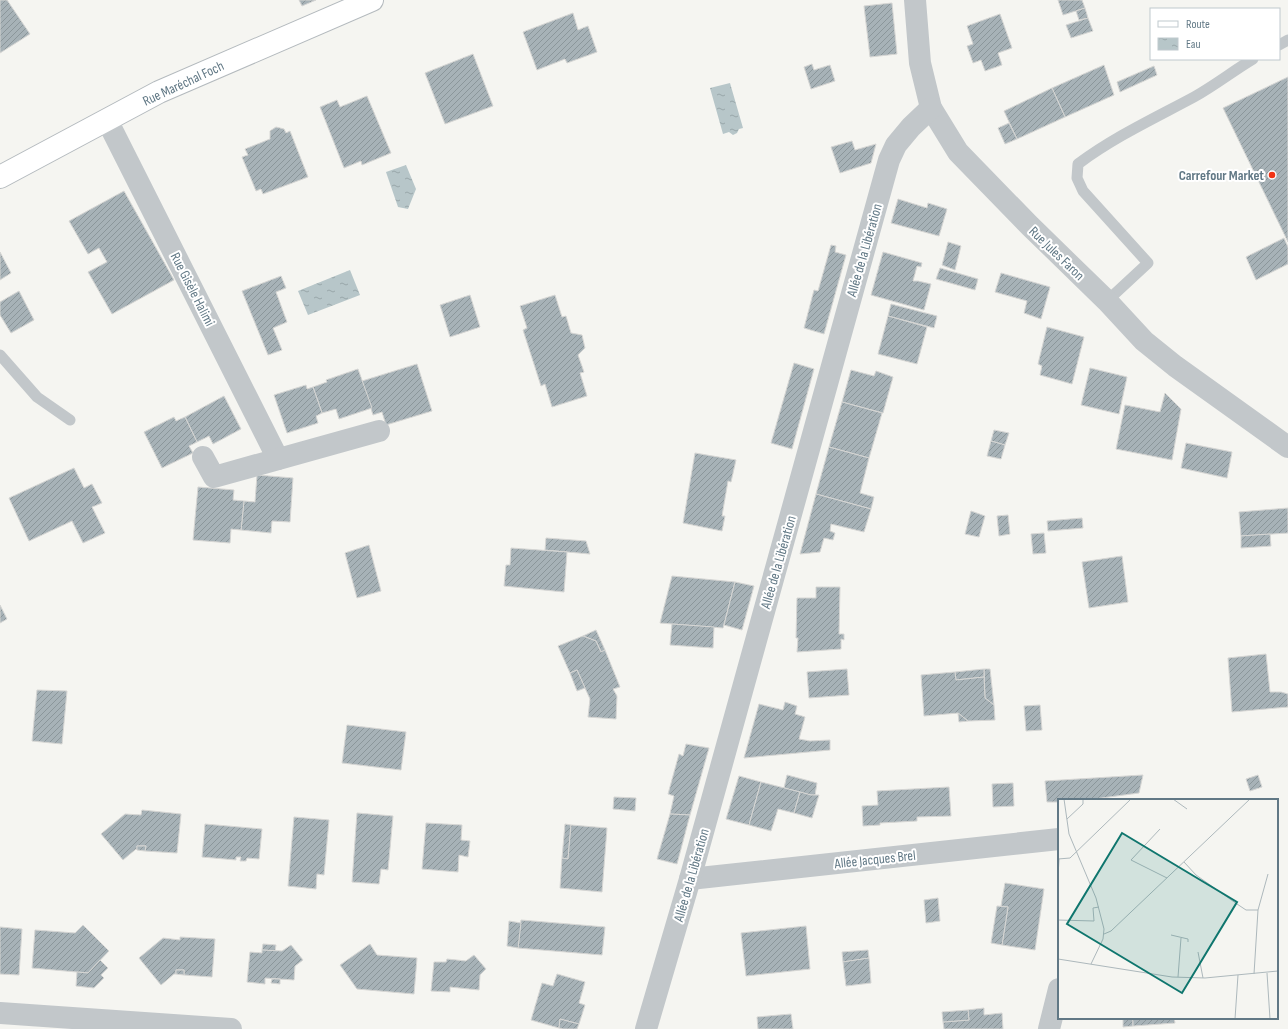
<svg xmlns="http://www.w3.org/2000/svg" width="1288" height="1029" viewBox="0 0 1288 1029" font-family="'Sofia Sans Condensed',sans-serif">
	<defs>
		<pattern id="water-ripples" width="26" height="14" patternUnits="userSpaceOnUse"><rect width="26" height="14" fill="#b7c6c9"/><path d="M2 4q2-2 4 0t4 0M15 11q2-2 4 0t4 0" fill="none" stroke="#98a6a9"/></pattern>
		<pattern id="building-hatch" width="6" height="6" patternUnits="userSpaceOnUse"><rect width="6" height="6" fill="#a7b2b7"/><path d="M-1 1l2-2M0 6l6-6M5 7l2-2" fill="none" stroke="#8b969a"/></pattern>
	</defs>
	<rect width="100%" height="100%" fill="#f5f5f1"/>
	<g fill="url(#water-ripples)">
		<path d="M730 83 743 128 739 129 737 133 733 135 729 132 723 134 710 88Z"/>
		<path d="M406 165 416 189 408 209 398 207 386 172Z"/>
		<path d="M350 270 360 295 308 315 298 291Z"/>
	</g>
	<g fill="url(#building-hatch)" stroke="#d6d6d4">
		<path d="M0 0H7L30 34 0 53Z"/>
		<path d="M299 0H316L302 6Z"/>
		<path d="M1058 0H1082L1085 8 1063 15Z"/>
		<path d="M892 3 897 54 870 57 864 6Z"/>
		<path d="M1085 8 1088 18 1079 20 1076 11Z"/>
		<path d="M573 13 578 30 588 26 597 52 567 63 565 59 537 70 523 32Z"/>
		<path d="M1000 14 1012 48 998 53 1002 65 985 71 981 60 973 63 967 46 973 44 967 26Z"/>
		<path d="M1088 18 1093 31 1071 38 1066 25Z"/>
		<path d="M473 54 493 106 445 124 425 73Z"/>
		<path d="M812 64 814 70 830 65 835 81 811 89 804 67Z"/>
		<path d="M1104 65 1114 95 1065 117 1052 88Z"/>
		<path d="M1154 66 1157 75 1120 92 1117 82Z"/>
		<path d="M1288 77V242L1223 108Z"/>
		<path d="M1052 88 1065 117 1017 139 1004 111Z"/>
		<path d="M367 96 391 153 362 165 361 161 344 168 320 107 337 100 340 107Z"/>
		<path d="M1009 123 1017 139 1005 144 998 128Z"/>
		<path d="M276 127 284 129 286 133 290 131 308 177 263 194 261 189 256 191 242 157 248 155 245 149 270 139V131Z"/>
		<path d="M852 141 855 150 876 144 871 163 840 173 831 147Z"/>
		<path d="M124 191 174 280 112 314 88 272 107 262 99 248 88 254 69 221Z"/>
		<path d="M898 199 927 208 928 203 947 209 939 236 891 223Z"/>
		<path d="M1284 238 1288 247V264L1256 280 1246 257Z"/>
		<path d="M948 242 961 246 955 270 942 265Z"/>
		<path d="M831 245 836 246 835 252 846 255 824 334 804 328 814 290 818 291Z"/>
		<path d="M0 252 11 273 0 280Z"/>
		<path d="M883 252 922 263 921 267 917 266 913 281H918L931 284 924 310 871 295Z"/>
		<path d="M940 268 978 279 975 290 936 279Z"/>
		<path d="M1001 273 1050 287 1041 319 1024 313 1027 301 995 292Z"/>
		<path d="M281 276 286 288 276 292 287 322 273 328 282 350 268 355 242 291Z"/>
		<path d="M19 291 34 320 11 333 0 315V302Z"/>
		<path d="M470 295 480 327 450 337 440 305Z"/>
		<path d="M555 295 562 317 566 316 571 333 582 335 585 348 578 355 584 372 580 373 587 396 552 407 545 384 541 386 523 330 527 328 520 306Z"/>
		<path d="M891 304 937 316 934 328 888 316Z"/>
		<path d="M888 316 927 327 917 364 878 354Z"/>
		<path d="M1047 327 1084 337 1072 384 1040 375 1042 366 1038 364Z"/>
		<path d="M794 363 814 369 792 449 771 443Z"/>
		<path d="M417 364 432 411 386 425 382 412 373 415 362 381Z"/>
		<path d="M1090 368 1127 377 1119 414 1081 405Z"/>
		<path d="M358 369 372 408 339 419 336 409 322 413 313 387 327 382 326 380Z"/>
		<path d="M851 370 874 376 876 371 893 377 883 413 842 402Z"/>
		<path d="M306 385 307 389 313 387 322 413 316 416 318 423 287 433 274 395Z"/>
		<path d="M1165 393 1181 409 1172 460 1116 449 1125 405 1160 412Z"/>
		<path d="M224 396 241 429 213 444 209 436 197 442 185 417Z"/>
		<path d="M842 402 882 413 869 458 829 447Z"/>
		<path d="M174 417 176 421 185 417 197 442 189 446 193 453 162 468 144 432Z"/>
		<path d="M994 430 1009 433 1005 445 991 441Z"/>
		<path d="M991 441 1005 445 1001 459 987 456Z"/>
		<path d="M1186 443 1232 452 1227 478 1181 468Z"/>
		<path d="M829 447 869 458 860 493 874 497 871 509 816 494Z"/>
		<path d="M695 453 736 460 731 482 728 481 722 516H725L722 531 683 523Z"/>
		<path d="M74 468 84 488 92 484 102 503 92 507 105 533 83 543 72 521 29 541 9 498Z"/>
		<path d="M257 475 293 478 290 522 272 521 271 533 241 530 244 501 255 502Z"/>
		<path d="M198 487 234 490 233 500 244 501 241 530 231 529 230 543 193 540Z"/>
		<path d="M816 494 871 509 864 532 831 524 830 531 835 533 833 540 824 538 820 552 800 554Z"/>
		<path d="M1288 508V533L1241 536 1239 512Z"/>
		<path d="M971 511 985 516 979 537 965 534Z"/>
		<path d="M1008 515 1010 534 999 536 997 516Z"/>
		<path d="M1082 518 1083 528 1048 531 1047 521Z"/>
		<path d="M1044 533 1046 553 1033 554 1031 534Z"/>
		<path d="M1270 534 1271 546 1241 548V536Z"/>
		<path d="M546 538 586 541 590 554 545 550Z"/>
		<path d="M369 545 381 591 357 598 345 553Z"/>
		<path d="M511 548 567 552 564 592 504 586 506 565H510Z"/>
		<path d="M1122 556 1128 602 1089 608 1082 562Z"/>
		<path d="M672 576 735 582 723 628 660 623Z"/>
		<path d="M735 582 754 586 742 630 724 625Z"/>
		<path d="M816 587H840L839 634H844V640L841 639V649L797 652 798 638H796L797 598H816Z"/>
		<path d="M0 605 7 619 0 623Z"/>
		<path d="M672 624 714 627 713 648 670 645Z"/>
		<path d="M596 630 605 650 601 652 596 641 583 636Z"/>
		<path d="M583 636 596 641 601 652 605 650 620 687 613 689 617 696 616 719 588 717 590 699 585 688 577 670 570 673 558 646Z"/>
		<path d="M1266 654 1270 692H1281L1288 694V707L1232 712 1228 658Z"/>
		<path d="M847 669 849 695 809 698 807 672Z"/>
		<path d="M984 669H990L994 705 985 698Z"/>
		<path d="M984 669V677L956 680 955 672Z"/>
		<path d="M577 670 585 688 577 691 570 673Z"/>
		<path d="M955 672 956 680 984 677 985 698 994 705 995 720 968 721 958 713 924 716 921 675Z"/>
		<path d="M37 690 67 691 62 744 32 741Z"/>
		<path d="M785 702 797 706 795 714 805 717 799 739 810 741 830 740V750L744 758 759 704 783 710Z"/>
		<path d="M1040 705 1042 730 1026 731 1024 706Z"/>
		<path d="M958 713 968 721 959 722Z"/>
		<path d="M347 725 406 732 401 770 342 763Z"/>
		<path d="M686 744 709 748 690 815 670 814 674 796 668 794 679 754 683 756Z"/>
		<path d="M787 775 817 783 815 795H811L784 788Z"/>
		<path d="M1143 775 1139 793 1094 799 1059 800V802H1047L1045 781Z"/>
		<path d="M1258 775 1262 787 1250 791 1246 779Z"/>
		<path d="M739 776 761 782 749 825 726 819Z"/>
		<path d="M761 782 800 792 794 813 778 809 771 831 749 825Z"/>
		<path d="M1013 783 1014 806 993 807 992 784Z"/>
		<path d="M949 787 951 816 917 817V821L880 823V825L863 826 862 806 878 805 877 791Z"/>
		<path d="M800 792 811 795H819L812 818 794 813Z"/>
		<path d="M614 797 636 798 635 811 613 809Z"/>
		<path d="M142 810 181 814 177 853 145 851 146 846H137V850L136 849 123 860 101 834 125 814 141 815Z"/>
		<path d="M357 813 393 816 388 870 381 869 379 884 352 882Z"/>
		<path d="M670 814 690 815 677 864 657 859Z"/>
		<path d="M294 817 329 820 324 875 317 874 316 889 288 886Z"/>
		<path d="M426 823 462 825 461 840 470 841 468 857 459 855 458 872 422 869Z"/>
		<path d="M205 824 262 829 259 859 247 858 246 861H240L241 857H236V860L202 857Z"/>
		<path d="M565 824 571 825 568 859 562 858Z"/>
		<path d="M571 825 607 828 602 892 560 888 562 858 568 859Z"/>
		<path d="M137 846H146L145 851 137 850Z"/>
		<path d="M1005 883 1044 889 1035 950 1002 945 1008 907 1001 906Z"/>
		<path d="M938 898 940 921 926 923 924 900Z"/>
		<path d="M997 906 1008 907 1002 945 991 943Z"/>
		<path d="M521 920 605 927 602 955 518 948Z"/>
		<path d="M509 921 521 923 518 948 507 946Z"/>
		<path d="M83 925 109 951 88 973 32 968 35 930 75 933Z"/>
		<path d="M806 926 810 969 746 976 741 933Z"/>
		<path d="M0 927 22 929 19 975 0 974Z"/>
		<path d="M180 937 215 939 212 977 184 975V970H176V974H174L161 985 139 958 163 938 180 940Z"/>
		<path d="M263 944 276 945 275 951 262 950Z"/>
		<path d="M370 944 377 955 417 958 414 994 357 989 340 965Z"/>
		<path d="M291 945 303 960 295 966 294 980 265 978V984L247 982 250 952 262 953V950L282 951Z"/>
		<path d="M868 950 869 958 843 962 842 952Z"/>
		<path d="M474 955 486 969 480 975 479 990 450 987V992L431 991 434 962H446L447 959 466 961Z"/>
		<path d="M869 958 871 983 846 986 843 962Z"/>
		<path d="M100 960 108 968 101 975 104 978 94 988 76 986 77 972 88 973Z"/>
		<path d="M176 970H184V975L176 974Z"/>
		<path d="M557 974 585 982 579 1003 585 1005 579 1024 560 1019 559 1028 531 1020 542 983 553 986Z"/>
		<path d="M272 979H280V984L271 983Z"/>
		<path d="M984 1008V1015L1002 1013 1003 1029H944L943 1022 969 1020 968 1010Z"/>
		<path d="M968 1010 969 1020 943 1022 942 1012Z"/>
		<path d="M791 1014 793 1029H758L757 1017Z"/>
		<path d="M1123 1018H1133V1026L1123 1027Z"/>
		<path d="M1133 1018H1174L1175 1023 1133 1026Z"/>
		<path d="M560 1019 579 1024 577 1029H563L559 1028Z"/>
	</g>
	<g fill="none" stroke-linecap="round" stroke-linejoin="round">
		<defs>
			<path id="secondary" d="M0 177 159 92 372 0"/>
		</defs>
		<use href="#secondary" stroke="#b4babe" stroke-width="24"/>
		<g stroke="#c2c7ca" stroke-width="11">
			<path d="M1279 45 1288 40"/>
			<path d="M1107 301 1148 263 1083 191 1077 178 1078 164C1114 137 1155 118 1194 97 1214 86 1233 71 1253 59"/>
			<path d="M0 355 37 397 70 420"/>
		</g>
		<g stroke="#c2c7ca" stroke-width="22">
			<path d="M915 0 920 63 931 108 958 152 1030 226 1107 301 1144 341 1175 366 1288 447"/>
			<path d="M107 120 278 459"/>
			<path d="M203 457 214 477 379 431"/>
			<path d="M690 879 1059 839"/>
			<path d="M0 1013 231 1029"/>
			<path d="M646 1029 690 879 889 160 896 145 911 127 931 108"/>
			<path d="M1049 1029 1059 989"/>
		</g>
		<use href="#secondary" stroke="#fff" stroke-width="22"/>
	</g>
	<circle fill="#f13315" stroke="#fff" stroke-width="1.5" cx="1272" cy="175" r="4"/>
	<g text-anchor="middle" stroke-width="4" stroke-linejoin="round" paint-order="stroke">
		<g font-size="14" fill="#617885" stroke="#fff">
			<text transform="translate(183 83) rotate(-25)" y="5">Rue Maréchal Foch</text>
			<text transform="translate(864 250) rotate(-74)" y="5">Allée de la Libération</text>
			<text transform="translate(1057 253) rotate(44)" y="5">Rue Jules Faron</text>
			<text transform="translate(193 289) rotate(63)" y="5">Rue Gisèle Halimi</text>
			<text transform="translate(778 562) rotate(-74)" y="5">Allée de la Libération</text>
			<text transform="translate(875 859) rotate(-6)" y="5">Allée Jacques Brel</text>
			<text transform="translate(691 875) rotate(-74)" y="5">Allée de la Libération</text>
		</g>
		<g font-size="14" font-weight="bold" fill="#617885" stroke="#fff" text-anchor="end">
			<text x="1264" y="180">Carrefour Market</text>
		</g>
	</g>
	<g transform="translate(1058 799)">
		<rect width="220" height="220" fill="#f5f5f1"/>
		<path fill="none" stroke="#adb8bc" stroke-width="1" d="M6 0 11 35 38 99 46 130 45 140 33 165M115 0 129 10M9 20 25 5V0M102 30 73 61 109 79M0 60 12 59 73 0M126 63 138 76 179 105 188 111H200M0 77 1 60M0 121 36 122 35 109 41 108M46 135 53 132 192 0M113 136 130 140V143M140 153 145 179M0 160 114 178 147 179 220 172M209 174 212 220M196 175 200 111 210 75M120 178 123 139M177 220 180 176"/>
		<path fill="#0f766e" fill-opacity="0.15" stroke="#0f766e" stroke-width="2" d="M64 34 179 103 124 194 9 125Z"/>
		<rect width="220" height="220" fill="none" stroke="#617885" stroke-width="2"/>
	</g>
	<rect x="1150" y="8" width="130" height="52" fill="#ffffff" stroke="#c0c9ce"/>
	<rect x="1158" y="21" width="20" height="6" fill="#ffffff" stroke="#c0c9ce"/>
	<text x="1186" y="28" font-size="12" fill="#617885">Route</text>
	<rect x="1158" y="38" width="20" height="12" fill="url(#water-ripples)" stroke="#c0c9ce"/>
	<text x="1186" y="48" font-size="12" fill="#617885">Eau</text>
</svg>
